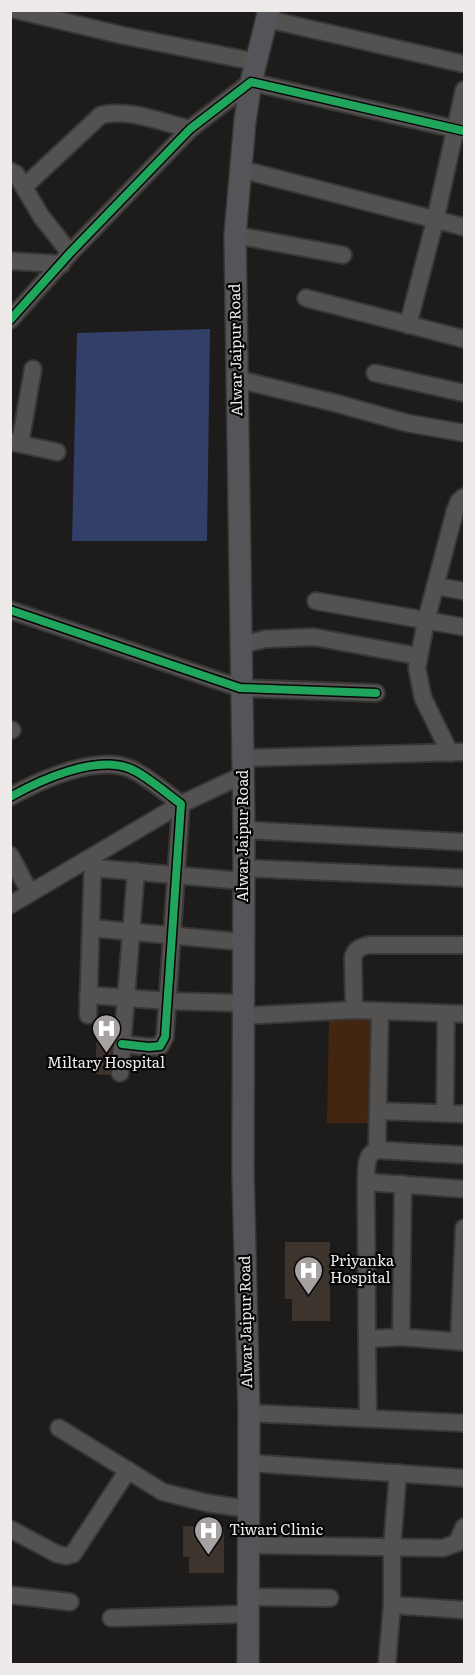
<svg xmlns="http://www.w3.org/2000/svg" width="475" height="1675" viewBox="0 0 475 1675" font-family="Literata,serif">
	<rect width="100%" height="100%" fill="#1e1c1a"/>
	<path fill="#422612" d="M329 1018 380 1019 379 1123H327Z"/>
	<path fill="#323f68" d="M210 329 207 541H72L77 333Z"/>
	<g fill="#3d342d">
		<path d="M97 1032H113L110 1075 95 1074Z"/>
		<path d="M285 1242H330V1321H292V1299H285Z"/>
		<path d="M183 1526 224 1527V1573H189V1557H183Z"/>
	</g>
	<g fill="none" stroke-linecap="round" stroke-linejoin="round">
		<defs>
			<g id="minor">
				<path d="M16 10 121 35 256 62"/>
				<path d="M267 19 464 64"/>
				<path d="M240 169 464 227"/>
				<path d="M10 171 16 174 41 216 70 253"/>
				<path d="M25 186 101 115C129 108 163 123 190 129"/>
				<path d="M235 235 343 255"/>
				<path d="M10 261 62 264"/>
				<path d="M306 298 464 339"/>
				<path d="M10 320 70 253 190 129 251 82 464 131"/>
				<path d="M408 325 435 221 464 90"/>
				<path d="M375 373 464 393"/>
				<path d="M237 379 339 404 407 423 464 433"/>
				<path d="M11 442 57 452"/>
				<path d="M20 444 33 369"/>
				<path d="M435 586 464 591"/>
				<path d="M316 601 464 627"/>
				<path d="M10 610 240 688 376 693"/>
				<path d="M240 645 265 639 314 637 418 656"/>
				<path d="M10 730H12"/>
				<path d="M450 753 423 698 417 668 426 621 455 511 459 501 464 497"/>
				<path d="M243 758 464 752"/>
				<path d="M10 797C40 780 97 754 131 769 147 776 166 793 181 804L165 1037 160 1046 149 1047 122 1044"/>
				<path d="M244 830 464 842"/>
				<path d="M10 855 30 893"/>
				<path d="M94 868 243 881"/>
				<path d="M243 868 464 878"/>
				<path d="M10 905 181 804 243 775"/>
				<path d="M91 928 243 942"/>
				<path d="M88 995 168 1001 242 1003"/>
				<path d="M354 1010 353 957C356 948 361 947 369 945H464"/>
				<path d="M88 1015 93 857"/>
				<path d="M242 1016 354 1010 464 1014"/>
				<path d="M120 1073 136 871"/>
				<path d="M378 1111 464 1114"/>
				<path d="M445 1113 446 1014"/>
				<path d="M377 1150 380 1011"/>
				<path d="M464 1155 377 1150C364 1155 367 1169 366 1182L367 1339 401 1337 464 1342"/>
				<path d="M366 1182 464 1189"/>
				<path d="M401 1337 403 1184"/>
				<path d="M367 1339 368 1418"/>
				<path d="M459 1341 464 1228"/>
				<path d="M249 1413 464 1423"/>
				<path d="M59 1428 163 1492 207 1503 248 1509"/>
				<path d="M249 1463 464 1478"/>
				<path d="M10 1529 57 1554 66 1556 73 1554 128 1470"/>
				<path d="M247 1545 443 1548 457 1543 464 1527"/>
				<path d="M10 1595 70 1602"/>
				<path d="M248 1597 330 1598"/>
				<path d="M392 1605 464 1610"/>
				<path d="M111 1618 248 1614"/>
				<path d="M387 1664 392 1605V1547L398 1473"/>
			</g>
			<path id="major" d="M248 1664 249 1413 243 1173 244 830 235 235 245 121 251 82 269 10"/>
		</defs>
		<use href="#minor" stroke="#393736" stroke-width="20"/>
		<use href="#major" stroke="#393736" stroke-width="24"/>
		<use href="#minor" stroke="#545251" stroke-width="16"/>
		<use href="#major" stroke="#555559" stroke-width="21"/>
		<defs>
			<g id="cycleway">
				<path d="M10 320 70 253 190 129 251 82 464 131"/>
				<path d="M10 610 240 688 376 693"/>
				<path d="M10 797C40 780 97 754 131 769 147 776 166 793 181 804L165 1037 160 1046 149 1047 122 1044"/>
			</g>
		</defs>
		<use href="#cycleway" stroke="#070606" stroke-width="11"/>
		<use href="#cycleway" stroke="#20a55d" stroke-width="8"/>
	</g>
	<defs>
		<symbol id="hospital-pin" viewBox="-11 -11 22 30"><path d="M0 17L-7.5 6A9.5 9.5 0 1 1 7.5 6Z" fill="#a5a2a1" stroke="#070606"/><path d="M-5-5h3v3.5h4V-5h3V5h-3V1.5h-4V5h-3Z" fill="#fff"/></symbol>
	</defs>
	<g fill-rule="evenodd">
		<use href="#hospital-pin" x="90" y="1012" width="33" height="45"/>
		<use href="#hospital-pin" x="292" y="1254" width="33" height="45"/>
		<use href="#hospital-pin" x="192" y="1514" width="33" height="45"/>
	</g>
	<g text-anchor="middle" stroke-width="4.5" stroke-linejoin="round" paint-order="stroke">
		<g font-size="15" fill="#edeae9" stroke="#070606">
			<text transform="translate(236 350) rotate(-91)" y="5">Alwar Jaipur Road</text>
			<text transform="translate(243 836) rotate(-90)" y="5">Alwar Jaipur Road</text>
			<text transform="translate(246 1322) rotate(-91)" y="5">Alwar Jaipur Road</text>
		</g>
		<g font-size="15" fill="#edeae9" stroke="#070606" text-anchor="start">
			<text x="106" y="1068" text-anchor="middle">Miltary Hospital</text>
			<text x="330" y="1266">Priyanka<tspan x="330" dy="17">Hospital</tspan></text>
			<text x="229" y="1535">Tiwari Clinic</text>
		</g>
	</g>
	<rect width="475" height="1675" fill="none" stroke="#edeae9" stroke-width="24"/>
</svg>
